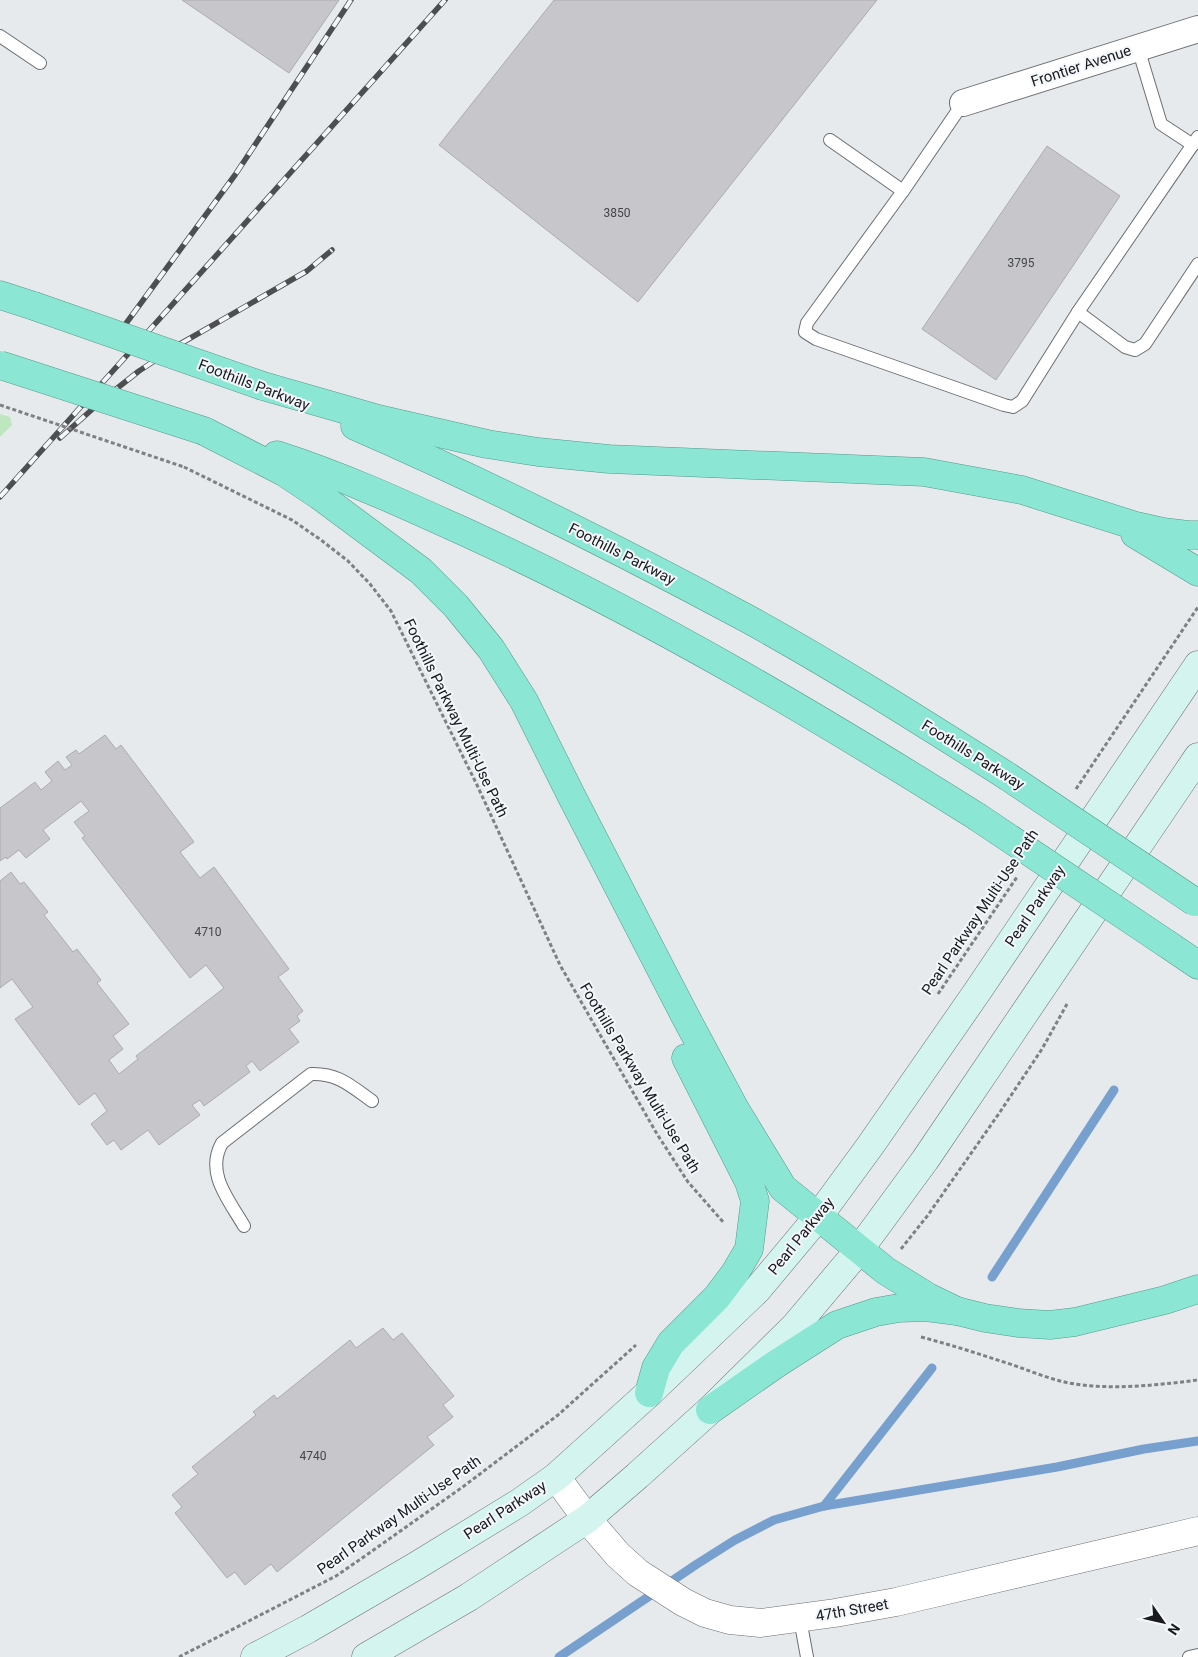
<svg xmlns="http://www.w3.org/2000/svg" width="1198" height="1657" viewBox="0 0 1198 1657" font-family="Roboto,sans-serif">
	<rect width="100%" height="100%" fill="#e6eaed"/>
	<path fill="#bfe7bf" d="M0 414 10 417 12 425 0 437Z"/>
	<g fill="none" stroke-linecap="round" stroke-linejoin="round">
		<g stroke="#77a0cf" stroke-width="9">
			<path d="M992 1277 1114 1090"/>
			<path d="M824 1506 932 1368"/>
			<path d="M559 1657 697 1564 735 1540 774 1520 824 1506 1057 1467 1144 1449 1198 1441"/>
		</g>
	</g>
	<g fill="#c7c7cb" stroke="#ababb0">
		<path d="M182 0H339L289 73Z"/>
		<path d="M554 0H877L638 302 439 145Z"/>
		<path d="M1047 146 1120 196 996 380 922 329Z"/>
		<path d="M105 735 116 749 121 745 194 842 180 852 200 878 214 867 289 969 278 977 303 1011 297 1016 300 1021 289 1029 299 1042 260 1071 252 1061 246 1066 250 1072 204 1106 200 1100 192 1105 200 1115 159 1145 148 1130 121 1150 114 1140 107 1145 91 1124 107 1111 95 1093 79 1105 15 1019 33 1007 12 979 0 988V881L11 872 20 884 24 882 48 912 44 915 73 952 77 949 101 980 97 983 129 1024 113 1036 123 1049 109 1060 119 1074 138 1059 136 1056 224 988 206 965 190 978 82 838 85 836 74 822 89 811 81 801 43 830 50 839 26 858 19 850 7 859 6 857 0 861V808L35 782 41 790 52 781 45 772 58 761 65 770 72 765 66 757 76 750 79 754Z"/>
		<path d="M383 1328 393 1340 402 1333 454 1396 443 1405 453 1417 427 1437 434 1445 277 1572 271 1564 245 1585 235 1572 227 1578 175 1513 182 1507 172 1495 198 1474 192 1467 256 1415 253 1412 274 1395 277 1399 350 1340 356 1348Z"/>
	</g>
	<g fill="none" stroke-linecap="round" stroke-linejoin="round">
		<defs>
			<g id="service">
				<path d="M0 36 40 63"/>
				<path d="M1138 48 1161 124 1193 145"/>
				<path d="M963 103 903 191 807 323 805 332 816 339 1004 405 1013 407 1022 401 1078 312 1125 347 1135 350 1145 344 1198 264"/>
				<path d="M830 140 903 191"/>
				<path d="M1078 312 1198 137"/>
				<path d="M244 1226C229 1200 205 1173 222 1143L311 1074C338 1073 351 1086 372 1101"/>
				<path d="M800 1619 807 1657"/>
				<path d="M1189 1657 1198 1655"/>
			</g>
			<path id="minor" d="M963 103 1198 29"/>
			<path id="tertiary" d="M556 1477 587 1519 618 1555 638 1573 683 1602 705 1613 730 1620 761 1623 835 1613 896 1602 1198 1531"/>
			<g id="secondary">
				<path d="M255 1657 308 1629 416 1566 519 1503 556 1477 649 1393 757 1290 818 1217 870 1146 977 992 1198 665"/>
				<path d="M366 1657 469 1597 587 1519 637 1476 710 1410 795 1326 859 1250 925 1160 1198 757"/>
			</g>
			<g id="trunk">
				<path d="M0 295 34 306"/>
				<path d="M263 386 378 419 487 444 538 452 609 459 924 472 1022 490 1136 526 1163 532 1188 535H1198"/>
				<path d="M355 426C488 484 620 550 748 619 837 668 922 722 1007 776"/>
				<path d="M204 431 284 472 320 496 421 571 456 606 491 649 524 701 572 797 684 1014 735 1109 783 1188 886 1271 928 1297 957 1311"/>
				<path d="M277 455C346 477 412 508 478 538 651 618 815 715 976 816"/>
				<path d="M1135 534 1198 572"/>
				<path d="M1167 944 1198 965"/>
				<path d="M649 1393 656 1368 671 1343 717 1297 735 1273 749 1249 755 1201 749 1182 686 1058"/>
				<path d="M710 1410 776 1364 837 1325 876 1312 899 1308 926 1307 957 1311 985 1318 1018 1323 1050 1325 1075 1322 1165 1300 1198 1289"/>
			</g>
		</defs>
		<use href="#service" stroke="#6b6e72" stroke-width="14"/>
		<use href="#minor" stroke="#6b6e72" stroke-width="28"/>
		<use href="#tertiary" stroke="#6b6e72" stroke-width="29"/>
		<use href="#secondary" stroke="#6b6e72" stroke-width="29"/>
		<use href="#trunk" stroke="#529a8c" stroke-width="29"/>
		<g stroke="#7e8083" stroke-width="3" stroke-dasharray="4 2.5" stroke-linecap="butt">
			<path d="M184 467 292 520 321 540 348 561 370 584 391 611 477 785 560 965 657 1134 688 1182 724 1223"/>
			<path d="M1076 789 1198 607"/>
			<path d="M938 994 1017 877"/>
			<path d="M901 1249 928 1215 1000 1112 1042 1049 1067 1004"/>
			<path d="M921 1337C952 1345 982 1355 1013 1365 1033 1372 1054 1381 1075 1384 1116 1390 1157 1385 1198 1380"/>
			<path d="M179 1657 336 1576 365 1556 464 1486 558 1415 636 1345"/>
		</g>
		<use href="#service" stroke="#fff" stroke-width="12"/>
		<use href="#minor" stroke="#fff" stroke-width="26"/>
		<use href="#tertiary" stroke="#fff" stroke-width="28"/>
		<use href="#secondary" stroke="#d4f5ef" stroke-width="28"/>
		<use href="#trunk" stroke="#8ce6d4" stroke-width="28"/>
		<defs>
			<g id="rail">
				<path d="M119 333 235 175 351 0"/>
				<path d="M60 438 106 397 139 371 180 344 307 271 332 250"/>
				<path d="M0 497 445 0"/>
			</g>
		</defs>
		<use href="#rail" stroke="#4c4e50" stroke-width="5.5"/>
		<use href="#rail" stroke="#f3f7fb" stroke-width="4" stroke-dasharray="11" stroke-linecap="butt"/>
		<defs>
			<g id="trunk-bridge">
				<path d="M34 306 263 386"/>
				<path d="M0 365 204 431"/>
				<path d="M1007 776 1195 902"/>
				<path d="M976 816 1167 944"/>
			</g>
		</defs>
		<use href="#trunk-bridge" stroke="#529a8c" stroke-width="29" stroke-linecap="butt"/>
		<path stroke="#7e8083" stroke-width="3" stroke-dasharray="4 2.5" stroke-linecap="butt" d="M0 405 184 467"/>
		<use href="#trunk-bridge" stroke="#8ce6d4" stroke-width="28"/>
	</g>
	<g text-anchor="middle" stroke-width="4" stroke-linejoin="round" paint-order="stroke">
		<g font-size="12" fill="#444548">
			<text x="617" y="217">3850</text>
			<text x="1021" y="267">3795</text>
			<text x="208" y="936">4710</text>
			<text x="313" y="1460">4740</text>
		</g>
		<g font-size="15" fill="#191a1c" stroke="#f3f7fb">
			<text transform="translate(1081 66) rotate(-18)" y="5">Frontier Avenue</text>
			<text transform="translate(254 385) rotate(21)" y="5">Foothills Parkway</text>
			<text transform="translate(622 554) rotate(27)" y="5">Foothills Parkway</text>
			<text transform="translate(456 718) rotate(64)" y="5">Foothills Parkway Multi-Use Path</text>
			<text transform="translate(973 755) rotate(32)" y="5">Foothills Parkway</text>
			<text transform="translate(1035 906) rotate(-56)" y="5">Pearl Parkway</text>
			<text transform="translate(980 912) rotate(-56)" y="5">Pearl Parkway Multi-Use Path</text>
			<text transform="translate(640 1078) rotate(59)" y="5">Foothills Parkway Multi-Use Path</text>
			<text transform="translate(801 1236) rotate(-51)" y="5">Pearl Parkway</text>
			<text transform="translate(505 1510) rotate(-33)" y="5">Pearl Parkway</text>
			<text transform="translate(399 1515) rotate(-35)" y="5">Pearl Parkway Multi-Use Path</text>
			<text transform="translate(852 1610) rotate(-10)" y="5">47th Street</text>
		</g>
	</g>
	<g transform="translate(1163 1622) rotate(124)" stroke="#f3f7fb" stroke-width="4" paint-order="stroke">
	<path d="M0-4L9 19L0 12L-9 19Z" fill="#191a1c"/>
	<text y="-8" font-size="14" font-weight="bold" text-anchor="middle" fill="#191a1c">N</text>
	</g>
</svg>
